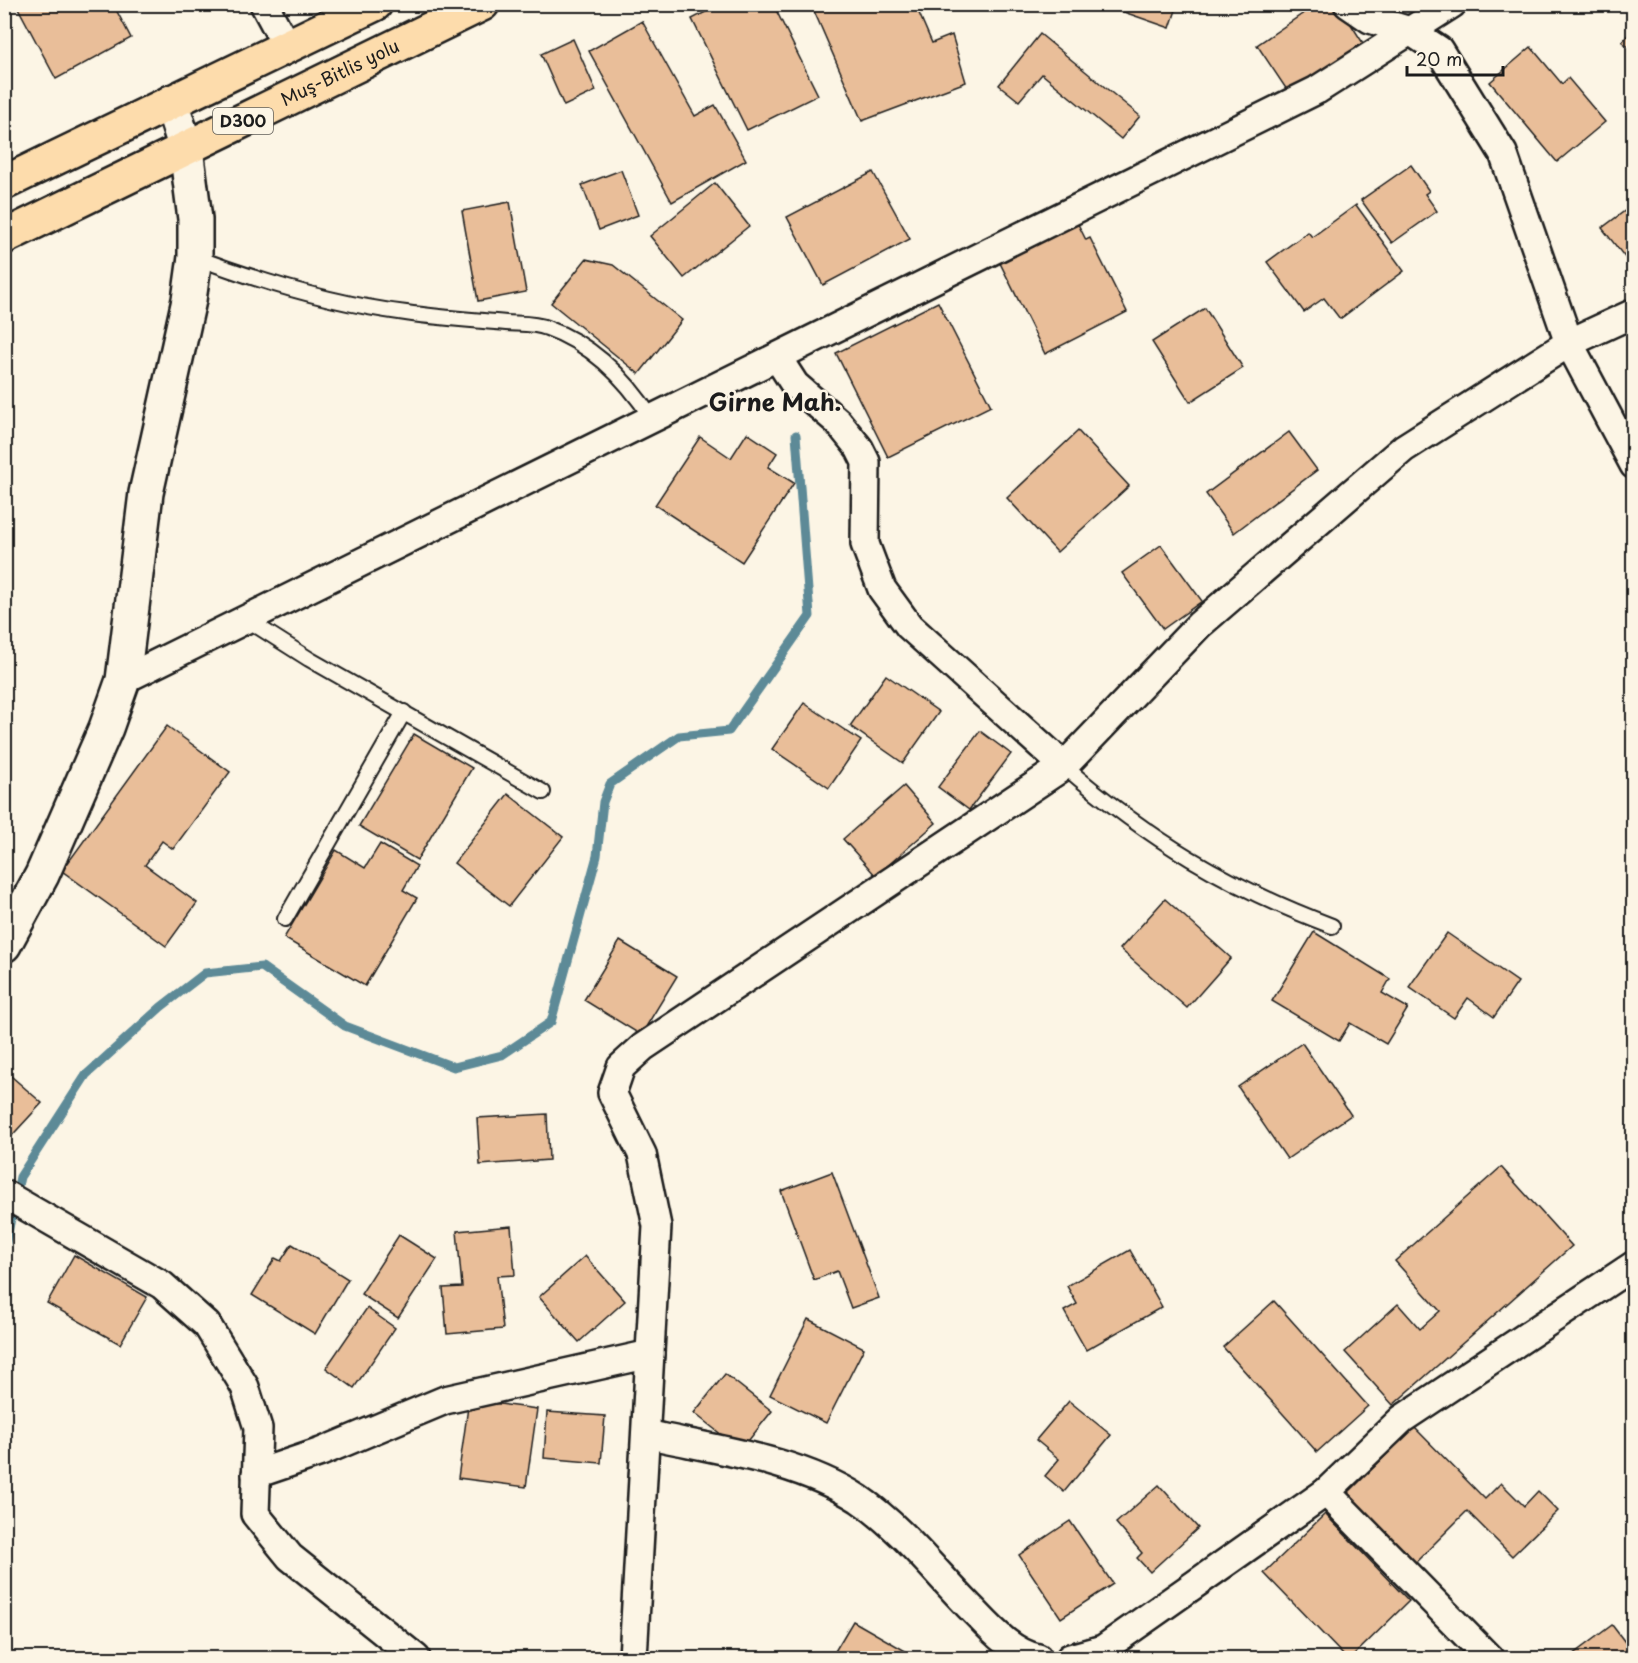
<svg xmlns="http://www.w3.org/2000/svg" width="1638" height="1663" viewBox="0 0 1638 1663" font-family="'Playpen Sans',sans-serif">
	<rect width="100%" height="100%" fill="#fcf5e5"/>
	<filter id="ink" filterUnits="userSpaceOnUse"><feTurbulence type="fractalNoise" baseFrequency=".0167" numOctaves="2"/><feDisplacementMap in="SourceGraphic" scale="12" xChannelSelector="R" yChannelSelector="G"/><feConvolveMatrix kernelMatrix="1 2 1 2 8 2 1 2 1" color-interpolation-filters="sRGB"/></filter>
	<g filter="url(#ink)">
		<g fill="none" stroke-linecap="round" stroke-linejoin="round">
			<path stroke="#5d8a97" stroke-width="9" d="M4 1251 20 1177 86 1075 161 1007 205 973 262 967 345 1026 454 1067 502 1055 551 1022 597 856 603 802 610 784 679 736 729 731 810 616 796 435"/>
		</g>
		<g fill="#e9be99" stroke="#1c1c1c" stroke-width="1.5">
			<path d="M16 4H113L131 38 56 79Z"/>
			<path d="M721 4H773L818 95 747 130 692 19Z"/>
			<path d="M811 4H915L932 43 952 35 966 82 862 121Z"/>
			<path d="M1120 4H1178L1170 28 1118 10Z"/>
			<path d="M1317 4H1338L1363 43 1289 93 1257 45Z"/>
			<path d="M642 21 695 116 715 105 746 160 672 202 589 51Z"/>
			<path d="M1634 28V51L1622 42Z"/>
			<path d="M1040 34 1140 116 1121 139 1042 74 1019 101 999 85Z"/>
			<path d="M573 39 596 91 564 106 541 54Z"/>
			<path d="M1531 47 1562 84 1568 78 1605 122 1557 162 1490 82Z"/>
			<path d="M1411 165 1429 191 1425 194 1437 211 1392 243 1361 200Z"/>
			<path d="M621 170 638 215 599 230 582 185Z"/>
			<path d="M873 172 910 239 823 285 787 217Z"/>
			<path d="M715 183 749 226 684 278 650 236Z"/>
			<path d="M510 202 526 292 478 301 462 211Z"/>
			<path d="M1634 204V269L1602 228Z"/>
			<path d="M1356 205 1404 271 1340 319 1324 298 1304 312 1267 262 1308 232 1312 237Z"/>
			<path d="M1078 224 1086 240 1090 238 1127 312 1045 354 1000 263Z"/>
			<path d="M586 259 613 265 682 320 639 374 551 303Z"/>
			<path d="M938 302 991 406 888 457 836 353Z"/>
			<path d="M1205 308 1243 368 1190 402 1152 342Z"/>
			<path d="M1078 431 1129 486 1057 552 1007 498Z"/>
			<path d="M1289 432 1317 470 1234 533 1206 494Z"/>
			<path d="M747 433 777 453 768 467 794 483 742 562 655 505 700 437 731 458Z"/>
			<path d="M1161 545 1202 601 1163 629 1122 573Z"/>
			<path d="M886 675 939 712 903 763 850 726Z"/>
			<path d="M804 703 861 741 829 788 772 749Z"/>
			<path d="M167 726 230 772 173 849 162 841 145 865 197 903 166 946 62 871Z"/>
			<path d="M980 731 1011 754 969 810 938 787Z"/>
			<path d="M414 734 472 768 417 860 359 826Z"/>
			<path d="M904 786 936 823 876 876 843 839Z"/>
			<path d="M508 794 563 837 509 906 454 863Z"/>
			<path d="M380 844 417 866 403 890 417 898 365 986 284 938 336 850 365 868Z"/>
			<path d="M1165 899 1231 958 1187 1008 1120 949Z"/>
			<path d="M1314 932 1390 979 1382 993 1408 1008 1386 1044 1350 1023 1339 1041 1272 1001Z"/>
			<path d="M1447 933 1518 982 1494 1017 1468 998 1454 1018 1409 987Z"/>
			<path d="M620 941 677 976 641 1035 584 1000Z"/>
			<path d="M1302 1043 1351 1115 1287 1159 1238 1087Z"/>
			<path d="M4 1070 42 1103 4 1144Z"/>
			<path d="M547 1114 549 1160 480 1165 477 1118Z"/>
			<path d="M1501 1167 1572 1246 1393 1405 1345 1352 1398 1304 1420 1329 1440 1311 1395 1261Z"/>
			<path d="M832 1172 879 1298 851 1308 837 1271 814 1280 781 1191Z"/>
			<path d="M511 1226 515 1275 497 1276 503 1329 447 1334 443 1288 462 1287 457 1231Z"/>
			<path d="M399 1235 437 1259 398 1318 361 1294Z"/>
			<path d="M292 1244 348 1279 315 1334 252 1295 275 1258 281 1261Z"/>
			<path d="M1130 1250 1162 1307 1086 1350 1064 1311 1077 1304 1067 1286Z"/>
			<path d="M74 1255 147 1297 120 1344 47 1303Z"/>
			<path d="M585 1256 625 1301 579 1342 539 1297Z"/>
			<path d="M1274 1301 1368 1406 1317 1452 1223 1347Z"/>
			<path d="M367 1308 395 1328 354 1388 326 1368Z"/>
			<path d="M808 1319 864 1348 826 1423 770 1395Z"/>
			<path d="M725 1374 772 1411 741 1450 694 1413Z"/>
			<path d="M469 1400 537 1409 526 1487 458 1478Z"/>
			<path d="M1069 1401 1111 1435 1064 1492 1045 1476 1059 1459 1036 1440Z"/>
			<path d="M547 1412 605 1416 601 1463 544 1458Z"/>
			<path d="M1414 1427 1485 1499 1501 1483 1524 1506 1538 1491 1558 1511 1512 1556 1467 1511 1415 1563 1347 1494Z"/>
			<path d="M1159 1485 1198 1528 1150 1572 1137 1558 1142 1553 1116 1523Z"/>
			<path d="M1325 1514 1409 1601 1351 1658H1346L1264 1573Z"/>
			<path d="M1070 1521 1113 1584 1061 1618 1019 1555Z"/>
			<path d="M853 1621 909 1653 906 1658H831Z"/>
			<path d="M1612 1625 1634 1654V1658H1568Z"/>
		</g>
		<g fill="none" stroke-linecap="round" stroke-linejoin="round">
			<defs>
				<g id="lane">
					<path d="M195 257C264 283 333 304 406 313 440 318 473 320 506 323 519 324 535 323 547 328 592 344 627 380 652 419"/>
					<path d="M246 619 309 659 543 792"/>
					<path d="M1064 766C1150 840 1226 886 1332 926"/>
					<path d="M285 919 404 712"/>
				</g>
				<g id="street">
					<path d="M264 4 287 47"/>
					<path d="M1348 4 1370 19 1410 31 1439 50 1503 153 1569 343 1634 465"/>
					<path d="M777 357 795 385 838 422 859 448 866 462 865 544 882 589 909 626 1064 766"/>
					<path d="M123 680 1317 90 1452 4"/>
					<path d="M4 1194 162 1285 207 1325 245 1387 258 1428 255 1514 290 1557 416 1658"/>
					<path d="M646 1434C717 1450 797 1459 859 1499 900 1527 933 1569 967 1604 987 1624 1009 1652 1038 1658"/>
					<path d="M256 1474 321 1452 445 1400 650 1354"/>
					<path d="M1326 1492 1489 1658"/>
					<path d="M633 1658 657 1226 642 1154 612 1093 621 1067 643 1047 1064 766 1199 625 1404 448 1569 343 1634 313"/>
					<path d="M1070 1658 1103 1649 1326 1492 1402 1419 1634 1265"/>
				</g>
				<path id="secondary" d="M4 945 42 875 106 728 123 680 146 493 189 300 195 257V219L186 149 171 102"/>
				<g id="highway">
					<path d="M4 183 375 4"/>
					<path id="s1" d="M4 237 482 4"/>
				</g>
			</defs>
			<use href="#lane" stroke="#1c1c1c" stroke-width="18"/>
			<use href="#street" stroke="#1c1c1c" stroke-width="32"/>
			<use href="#secondary" stroke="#1c1c1c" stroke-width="38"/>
			<use href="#highway" stroke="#1c1c1c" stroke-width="38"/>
			<use href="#lane" stroke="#fcf5e5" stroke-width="14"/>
			<use href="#street" stroke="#fcf5e5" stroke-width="27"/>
			<use href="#secondary" stroke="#fcf5e5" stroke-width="33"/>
			<use href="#highway" stroke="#fddcac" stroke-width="33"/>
		</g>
	</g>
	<g text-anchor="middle" stroke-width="5" stroke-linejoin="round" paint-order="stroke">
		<rect fill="#fcf5e5" stroke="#5f5d58" stroke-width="1.5" x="213" y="108" width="60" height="26" rx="4.5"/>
		<g font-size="16" font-weight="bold" fill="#1c1c1c">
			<text x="243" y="127">D300</text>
		</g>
		<g font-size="18" fill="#1c1c1c" stroke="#fcf5e5">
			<text dy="6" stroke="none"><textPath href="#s1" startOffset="374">Muş-Bitlis yolu</textPath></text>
		</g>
		<g font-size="24" font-weight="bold" fill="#1c1c1c" stroke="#fcf5e5">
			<text x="775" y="411">Girne Mah.</text>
		</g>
	</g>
	<rect width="1638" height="1663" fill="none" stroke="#fcf5e5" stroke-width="24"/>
	<rect x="12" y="12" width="1614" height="1639" fill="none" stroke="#1c1c1c" stroke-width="2" filter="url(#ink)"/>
	<path d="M1407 66v9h96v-9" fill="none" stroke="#1c1c1c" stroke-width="3"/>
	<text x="1416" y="66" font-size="18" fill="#1c1c1c" stroke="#fcf5e5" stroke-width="4.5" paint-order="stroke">20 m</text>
</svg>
